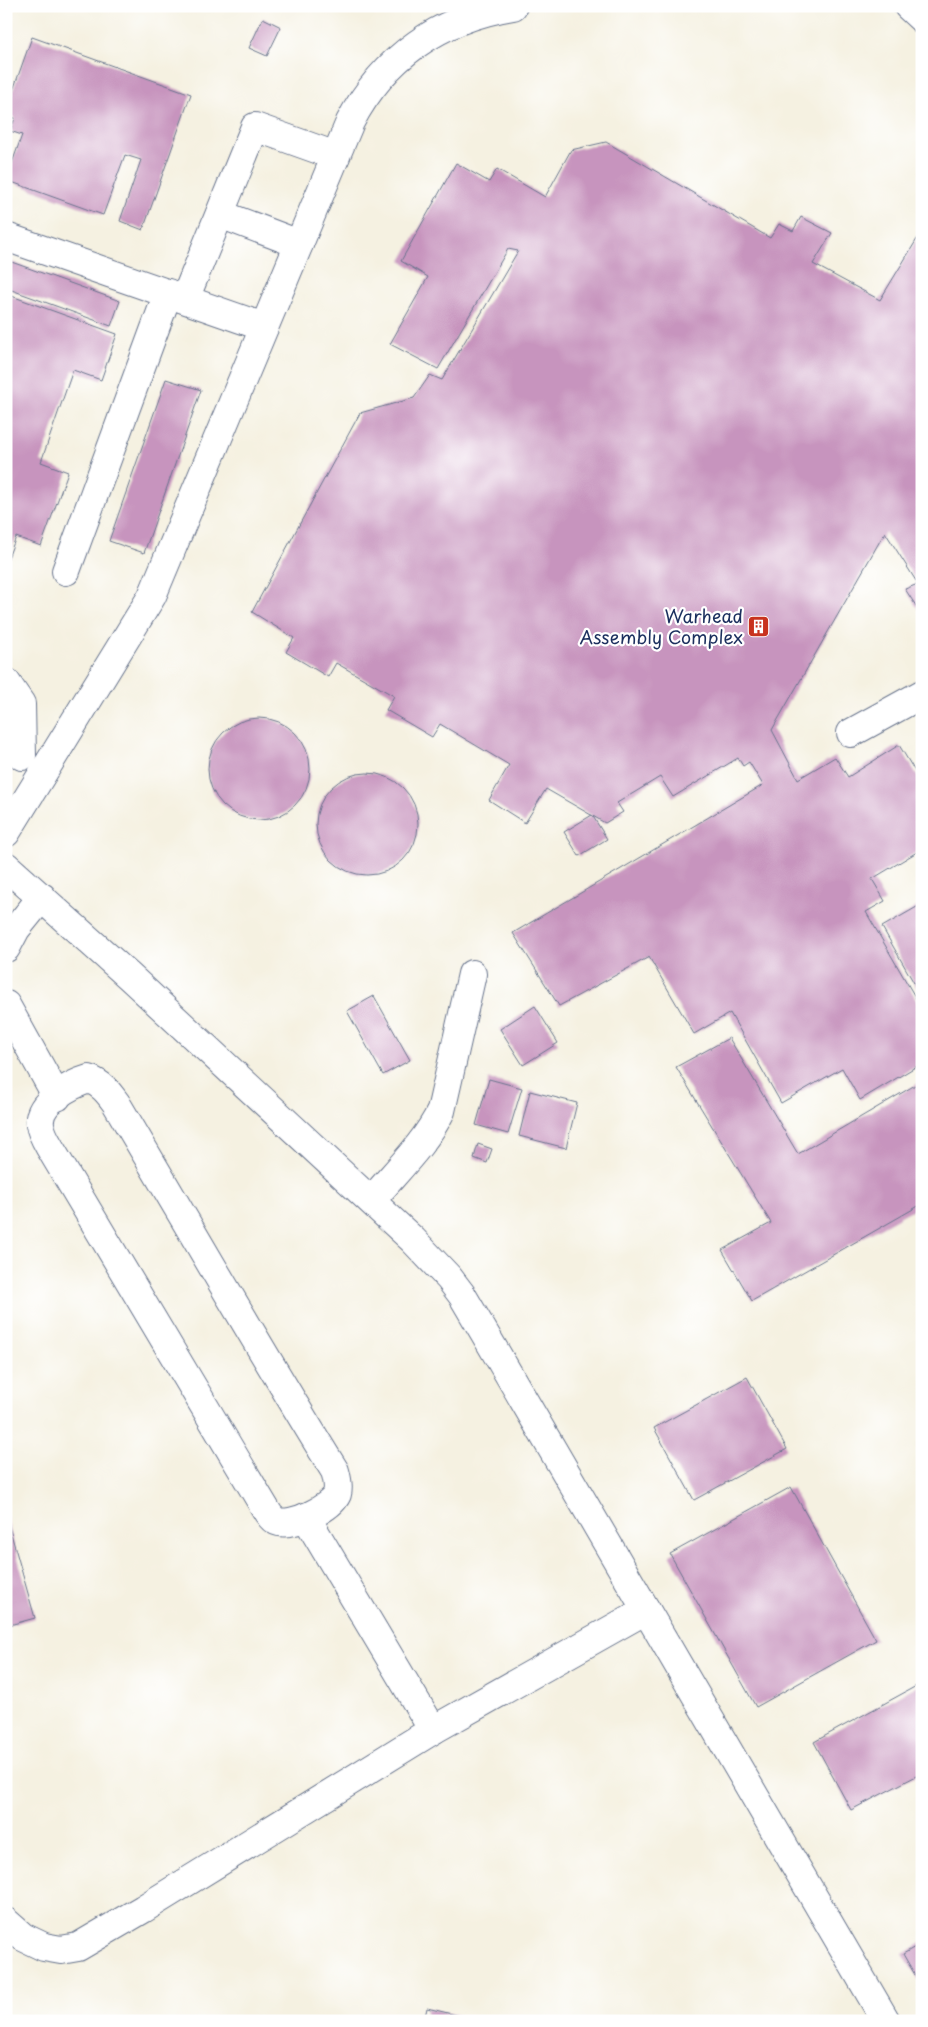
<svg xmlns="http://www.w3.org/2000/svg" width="928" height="2027" viewBox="0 0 928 2027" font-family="'Playpen Sans',sans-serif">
	<rect width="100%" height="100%" fill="#fff"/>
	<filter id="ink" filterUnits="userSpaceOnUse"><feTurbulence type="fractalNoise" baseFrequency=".02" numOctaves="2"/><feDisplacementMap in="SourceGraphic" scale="10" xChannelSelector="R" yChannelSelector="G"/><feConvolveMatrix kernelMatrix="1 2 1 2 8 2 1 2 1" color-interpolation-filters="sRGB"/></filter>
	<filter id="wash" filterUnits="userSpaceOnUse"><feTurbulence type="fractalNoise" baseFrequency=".0096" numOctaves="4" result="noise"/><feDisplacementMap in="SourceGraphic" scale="20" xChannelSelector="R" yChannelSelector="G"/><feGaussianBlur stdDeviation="1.12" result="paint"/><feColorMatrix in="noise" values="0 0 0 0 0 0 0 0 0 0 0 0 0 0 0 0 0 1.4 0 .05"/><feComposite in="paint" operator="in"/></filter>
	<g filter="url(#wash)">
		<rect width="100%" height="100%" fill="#f5f1e1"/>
		<g id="blocks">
			<g fill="#c794be">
				<path d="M263 18 281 27 267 56 249 48Z"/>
				<path d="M32 37 191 94 143 230 120 221 141 160 125 155 103 215 6 180 22 135 10 131 15 118 6 115V110Z"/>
				<path d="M606 142 770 238 779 224 793 231 801 217 832 233 813 264 880 300 922 231V615L905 589 918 584 885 532 772 730 798 779 835 757 848 777 899 745 922 783V849L872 879 885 901 866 912 922 1009V1063L860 1100 842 1068 781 1103 730 1013 694 1034 649 957 559 1006 513 933 763 785 749 762 743 766 738 758 673 797 660 777 617 803 623 812 605 823 546 789 525 823 489 800 509 765 440 724 432 737 386 710 394 696 336 663 328 677 286 652 294 638 252 612 360 413 414 398 430 375 442 380 518 251 508 249 438 369 390 344 428 277 401 261 456 163 489 182 497 169 545 197 571 150Z"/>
				<path d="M6 260 120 301 111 326 6 288Z"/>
				<path d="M6 294 117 334 101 380 73 370 41 462 68 472 41 546 16 537 6 563Z"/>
				<path d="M166 379 201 390 144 553 109 541Z"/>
				<circle cx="259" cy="769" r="51"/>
				<circle cx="367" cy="824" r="51"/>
				<path d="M592 815 607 839 579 856 564 832Z"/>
				<path d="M922 904V988L918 990 882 927Z"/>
				<path d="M374 996 410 1060 383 1075 347 1011Z"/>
				<path d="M535 1006 558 1043 523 1065 500 1029Z"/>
				<path d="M729 1038 798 1154 922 1081V1204L752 1301 722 1250 771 1223 676 1067Z"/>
				<path d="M489 1079 522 1088 508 1134 476 1125Z"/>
				<path d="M530 1091 577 1103 566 1148 519 1136Z"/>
				<path d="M478 1144 492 1149 487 1163 474 1158Z"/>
				<path d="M747 1377 787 1449 694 1500 654 1428Z"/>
				<path d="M791 1487 876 1640 756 1707 670 1554Z"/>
				<path d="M6 1516 35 1618 6 1626Z"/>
				<path d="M920 1684 922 1773 851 1810 814 1742Z"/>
				<path d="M922 1943V1987L903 1954Z"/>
				<path d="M427 2008 477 2020V2021H424Z"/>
			</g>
		</g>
	</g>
	<g filter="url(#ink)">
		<use href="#blocks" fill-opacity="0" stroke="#67738c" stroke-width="1"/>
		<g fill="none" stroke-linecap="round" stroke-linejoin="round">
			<defs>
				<g id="minor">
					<path d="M908 6 922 19"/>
					<path d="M220 214 299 244"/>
					<path d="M6 237 264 327"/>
					<path d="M185 299 255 127 336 156"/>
					<path d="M66 571 168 293"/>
					<path d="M6 682 21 704 22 756"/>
					<path d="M851 733 922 694"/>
					<path d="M6 833 152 596 350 122C384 57 440 18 513 6"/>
					<path d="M6 866 130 977 413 1240 449 1278 462 1295 485 1334 886 2021"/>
					<path d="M6 948 16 929 42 897"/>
					<path d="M6 1005 57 1097"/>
					<path d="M89 1079C102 1084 108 1092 116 1103 189 1226 260 1350 335 1471 337 1478 339 1487 337 1494 331 1508 291 1528 276 1521 273 1520 270 1516 268 1513L49 1146C45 1139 41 1132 40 1124 37 1102 72 1084 89 1079Z"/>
					<path d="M372 1200C395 1172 425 1144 441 1111L472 974"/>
					<path d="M306 1517 433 1730"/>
					<path d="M6 1922 23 1937 44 1947 61 1950 78 1947 143 1909 433 1730 646 1610"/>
				</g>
			</defs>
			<use href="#minor" stroke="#67738c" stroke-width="30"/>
			<use href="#minor" stroke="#fff" stroke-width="28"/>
		</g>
	</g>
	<defs>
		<symbol id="building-square" viewBox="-11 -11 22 22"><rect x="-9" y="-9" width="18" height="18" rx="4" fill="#c8321e" stroke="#fff"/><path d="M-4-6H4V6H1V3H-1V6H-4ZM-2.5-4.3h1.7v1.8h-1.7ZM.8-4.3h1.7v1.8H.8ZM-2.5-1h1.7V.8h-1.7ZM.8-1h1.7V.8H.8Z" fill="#fff"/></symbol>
	</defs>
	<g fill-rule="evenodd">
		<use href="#building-square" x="746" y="614" width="25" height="25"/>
	</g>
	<g text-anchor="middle" stroke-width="4.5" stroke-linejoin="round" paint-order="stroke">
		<g font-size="18" fill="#1b2f5e" stroke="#fff" text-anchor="end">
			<text x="743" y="623">Warhead<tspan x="743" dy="21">Assembly Complex</tspan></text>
		</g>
	</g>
	<rect width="928" height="2027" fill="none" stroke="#fff" stroke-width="25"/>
</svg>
